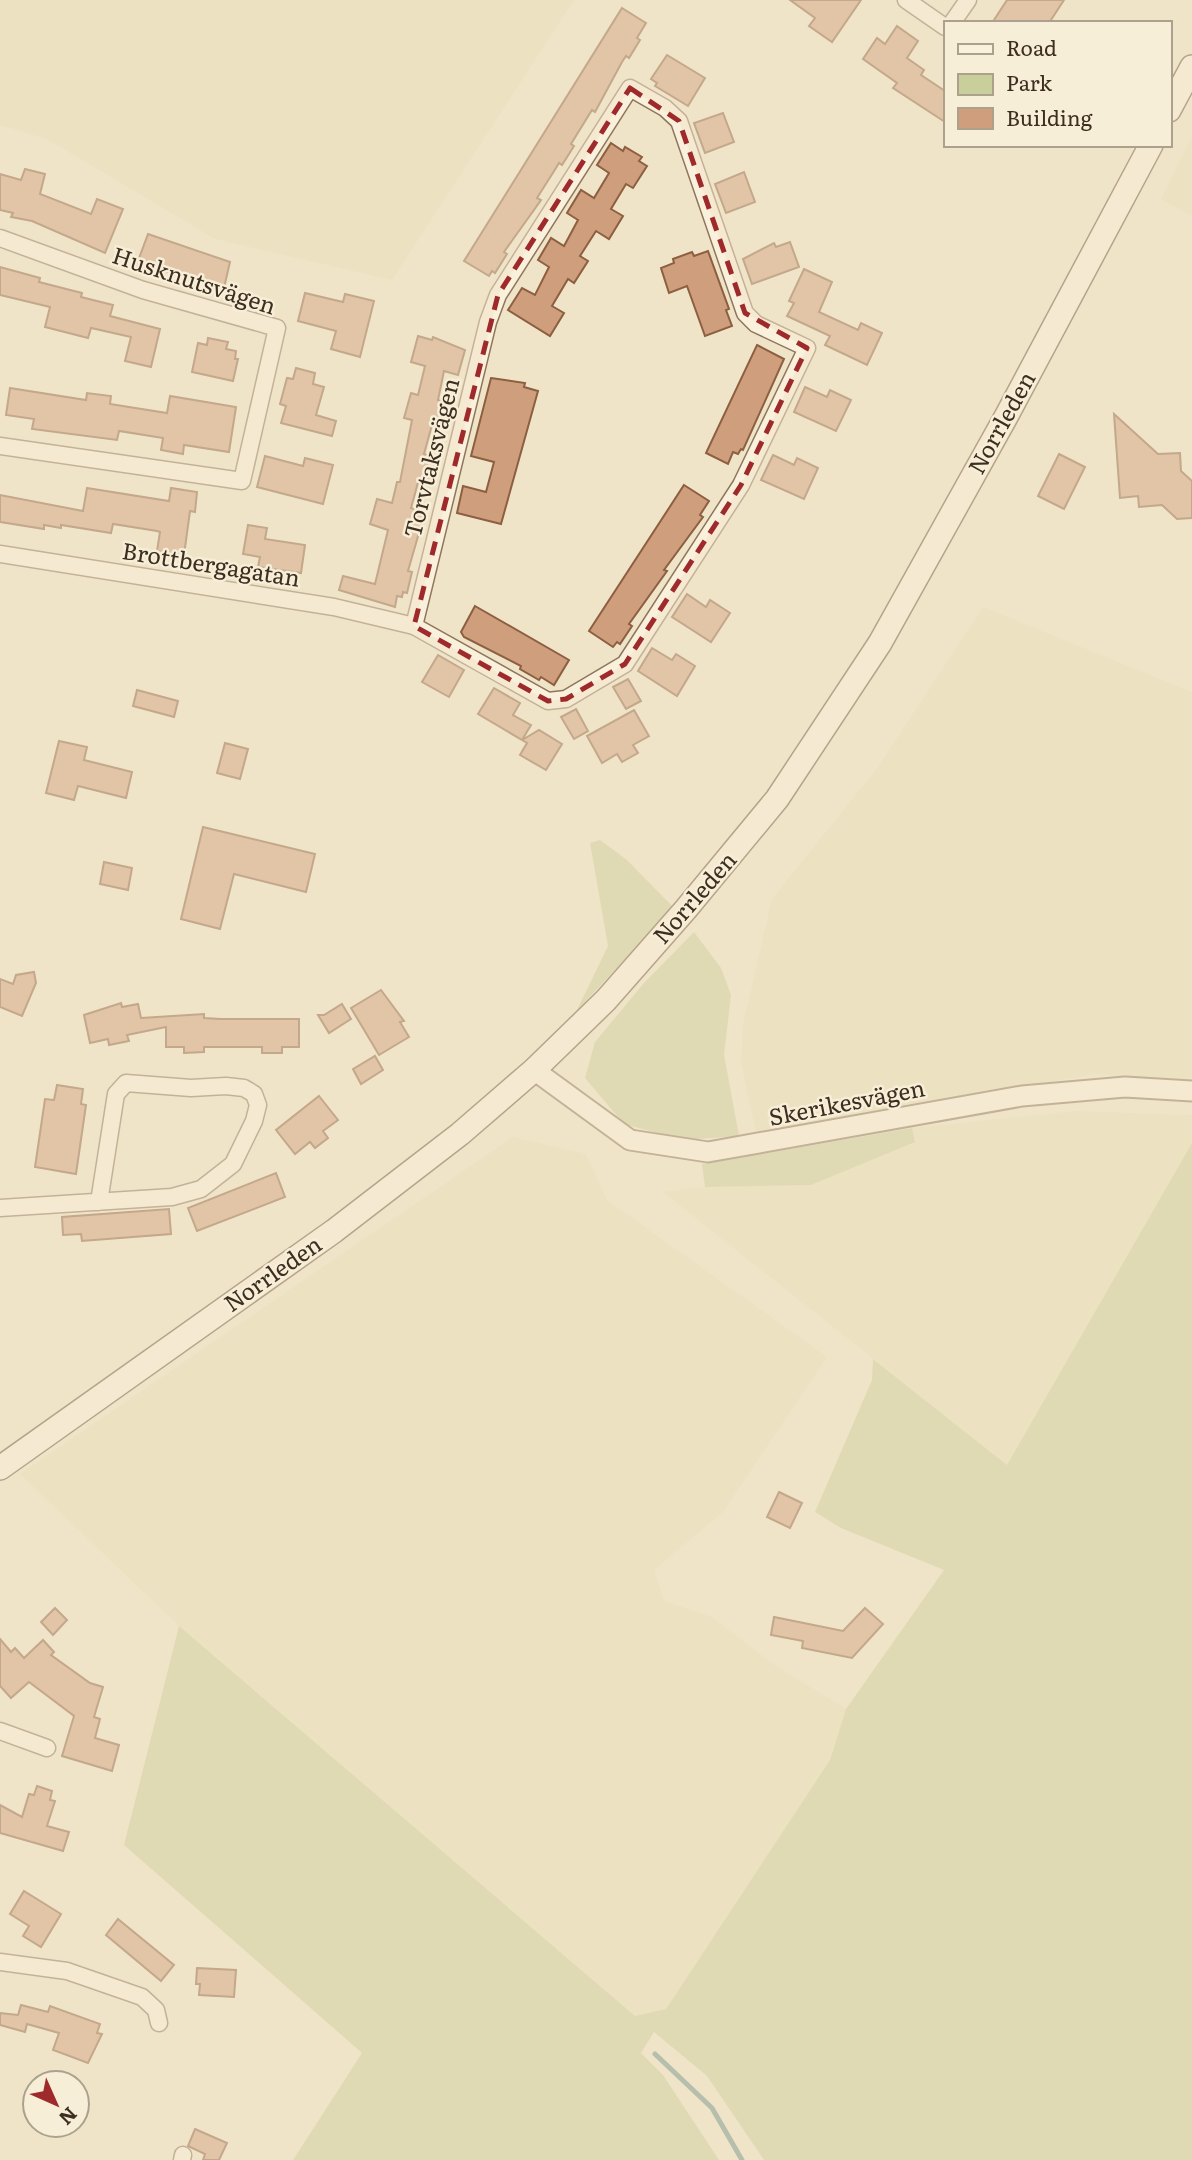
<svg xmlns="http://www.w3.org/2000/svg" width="1192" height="2160" viewBox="0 0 1192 2160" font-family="Literata,serif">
	<rect width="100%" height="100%" fill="#f0e4c8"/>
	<g fill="#e6deb5">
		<path d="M0 0H574L392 280 215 239 47 139 0 125Z"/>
		<path d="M1192 136V216L1161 199Z"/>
		<path d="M983 607 1192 692V1082L1095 1074 756 1132 741 1063 743 1025 772 899 878 767Z"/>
		<path d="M1075 1111 1192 1115V1143L1007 1465 663 1192 705 1187 811 1185 915 1141 912 1128Z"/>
		<path d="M513 1137 586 1154 607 1200 827 1357 723 1512 654 1570 664 1601 710 1616 776 1666 846 1709 830 1760 666 2009 635 2016 179 1626 20 1474Z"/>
	</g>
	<g fill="#c9cf9b">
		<path d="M600 840 627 860 673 907 576 1012 608 946 590 843Z"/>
		<path d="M694 932 721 968 731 995 724 1055 739 1136 684 1140 624 1124 585 1078 595 1042 644 983Z"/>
		<path d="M912 1128 915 1142 811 1185 705 1187 702 1164Z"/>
		<path d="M1192 1143V2160H764L707 2076 654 2032 641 2053 663 2075 719 2160H293L362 2053 124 1845 179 1626 635 2016 666 2009 830 1760 846 1709 944 1570 841 1528 815 1512 872 1380 873 1359 1007 1465Z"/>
	</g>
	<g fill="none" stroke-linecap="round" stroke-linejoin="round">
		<path stroke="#6f938a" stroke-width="5" d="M655 2054 712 2108 742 2160"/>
	</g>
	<g fill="#cf9f7d" stroke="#8d5f41" stroke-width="2">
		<path d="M790 0H861L832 42 809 26 815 18Z"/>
		<path d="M1007 0H1064L1049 23H992Z"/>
		<path d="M622 8 646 23 637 38 640 40 629 58 626 56 622 62 595 112 592 110 571 144 574 146 562 165 559 163 556 168 537 198 541 200 504 252 507 254 495 273 492 271 489 276 464 261Z"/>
		<path d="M897 26 918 41 907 58 924 70 921 75 945 91V122L893 88 897 83 863 59 877 38 885 44Z"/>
		<path d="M667 55 705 78 688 106 655 86 657 83 651 79Z"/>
		<path d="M723 113 734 142 705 153 694 123Z"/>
		<path d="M611 143 623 151 625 147 642 157 639 161 647 166 633 188 626 184 611 209 623 216 609 239 596 231 580 256 588 261 574 283 568 279 552 306 564 313 550 336 508 310 522 288 535 295 549 267 538 260 551 238 564 246 578 220 567 213 581 190 594 198 609 173 597 165Z"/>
		<path d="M25 169 45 174 40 194 91 214 97 199 123 209 105 253 32 221 11 217 13 213 0 210V174L21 180Z"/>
		<path d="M744 172 755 202 726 213 715 184Z"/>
		<path d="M148 234 230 262 224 288 165 271 162 279 135 269Z"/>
		<path d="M790 242 799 267 752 284 743 259 774 243 776 247Z"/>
		<path d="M708 251 729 309 726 310 732 326 705 336 687 286 669 293 661 268 674 263 673 259 692 252 694 256Z"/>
		<path d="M0 267 40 278 39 282 82 293 81 297 113 305 110 316 160 329 151 367 125 361 131 337 91 328 88 338 45 327 50 307 0 295Z"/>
		<path d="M804 269 832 282 819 312 858 330 861 323 882 333 867 365 825 345 830 336 787 316 794 303 789 301Z"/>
		<path d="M305 293 343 302 345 294 374 301 360 357 331 349 336 331 298 321Z"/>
		<path d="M418 336 432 340 433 337 465 350 458 375 444 371 438 400 452 404 445 429 432 425 424 454 439 458 432 483 419 479 411 508 425 512 408 571 412 572 407 593 403 592 402 597 397 596 395 607 339 590 343 576 375 584 388 530 370 524 377 499 392 503 397 482H400L412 420 404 418 411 393 418 395 425 366 411 362Z"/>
		<path d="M208 338 228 342 226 349 236 351 235 359H238L233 381 192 372 198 343 207 345Z"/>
		<path d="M757 345 784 359 743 450 741 449 738 454 733 452 728 464 706 453Z"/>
		<path d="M296 368 315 373 313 384 324 387 316 415 336 421 332 436 281 423 286 406 280 404 287 378 293 379Z"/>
		<path d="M491 378 525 383 524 387 538 391 501 524 457 513 463 486 486 492 494 462 471 456Z"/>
		<path d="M805 387 827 397 830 390 851 400 836 431 794 412Z"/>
		<path d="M10 388 86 400 87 393 111 396 110 404 167 413 170 396 236 407 229 452 184 445 183 454 161 450 163 438 119 431 117 440 32 429 34 419 6 415Z"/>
		<path d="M1114 414 1158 454 1180 453 1181 471 1192 481V518L1177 519 1162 505 1139 507 1138 496 1120 498Z"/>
		<path d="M1059 454 1085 467 1064 509 1038 496Z"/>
		<path d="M773 455 794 465 797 458 818 468 804 499 761 480Z"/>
		<path d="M265 456 303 466 305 458 333 465 323 504 257 487Z"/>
		<path d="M684 485 709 501 700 515 703 517 664 570 667 571 629 624 632 626 620 644 617 642 613 647 589 631Z"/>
		<path d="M87 488 169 501 171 488 197 492 195 512 190 511 184 555 157 551 160 532 157 531 113 524 111 533 61 525V528L44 525V529L0 522V495L83 511Z"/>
		<path d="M248 525 267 528 265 539 305 545 301 573 258 567 260 557 243 554Z"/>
		<path d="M687 594 706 607 710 600 730 613 711 642 672 617Z"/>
		<path d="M475 606 569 660 554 685 541 677 539 680 520 669 521 666 464 637 461 632Z"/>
		<path d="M652 648 672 660 676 654 695 666 677 696 638 671Z"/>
		<path d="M438 655 464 670 449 697 422 682Z"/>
		<path d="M628 679 641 701 626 709 613 687Z"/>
		<path d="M494 688 520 703 513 715 531 725 522 740 539 730 562 744 546 770 520 755 527 743 478 714Z"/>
		<path d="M137 690 178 701 174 717 133 706Z"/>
		<path d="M576 709 588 731 574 739 561 717Z"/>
		<path d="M634 710 649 736 633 745 638 753 622 762 617 754 602 763 587 736Z"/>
		<path d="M59 741 87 747 84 760 132 772 126 798 78 786 74 800 46 793Z"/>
		<path d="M225 743 248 749 240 779 217 773Z"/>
		<path d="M203 827 315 854 306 892 234 874 220 929 181 919Z"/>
		<path d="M104 862 132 868 128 890 100 884Z"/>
		<path d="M34 972 36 983 22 1016 0 1007V979L13 984 16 975Z"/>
		<path d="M381 990 404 1021 400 1022 409 1037 379 1055 351 1008Z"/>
		<path d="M121 1003 122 1007 138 1004 141 1018 204 1014V1018L221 1019H299V1047H282V1053H262V1047H204V1052L184 1053V1047H166V1027L127 1035 129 1041 109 1045 108 1039 90 1043 84 1015Z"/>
		<path d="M342 1004 351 1019 329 1033 318 1015H324Z"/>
		<path d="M375 1056 383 1070 361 1084 353 1069Z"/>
		<path d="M57 1085 83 1089 81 1104 86 1105 76 1174 35 1167 45 1099 54 1100Z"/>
		<path d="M319 1096 338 1120 323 1131 328 1138 315 1148 310 1142 295 1154 276 1130Z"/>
		<path d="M276 1173 285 1197 197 1231 188 1208Z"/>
		<path d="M169 1209 171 1234 82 1241 81 1234 63 1235 62 1217Z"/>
		<path d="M779 1492 802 1503 790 1528 767 1517Z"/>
		<path d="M55 1608 67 1620 53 1635 41 1622Z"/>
		<path d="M865 1608 883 1624 852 1658 802 1648 803 1641 771 1635 774 1617 843 1631Z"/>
		<path d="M0 1639 11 1652 15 1648 24 1658 43 1640 54 1652 51 1655 90 1683 103 1687 94 1717 100 1719 95 1738 119 1745 112 1771 62 1756 74 1716 29 1682 11 1698 0 1686Z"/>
		<path d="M37 1786 52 1791 50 1800 55 1801 47 1826 69 1832 63 1851 0 1833V1805L22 1817 29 1794 34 1795Z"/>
		<path d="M24 1891 61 1914 41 1947 23 1936 29 1926 10 1914Z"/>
		<path d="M118 1919 174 1965 161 1981 106 1935Z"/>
		<path d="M197 1968 236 1970 234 1997 199 1995 200 1984H196Z"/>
		<path d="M21 2005 48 2012 50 2006 100 2024 97 2033 102 2034 88 2063 53 2050 59 2033 27 2024 25 2032 0 2025V2013L18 2015Z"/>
		<path d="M195 2129 227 2143 219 2160H203L205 2154 188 2146Z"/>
	</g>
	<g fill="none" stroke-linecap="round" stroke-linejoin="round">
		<defs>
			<g id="minor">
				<path d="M906 0 945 27"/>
				<path d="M952 23 968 0"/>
				<path d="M630 88 665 108 679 121 745 313 756 324 807 348 741 485 625 664 566 699 548 701 414 626 488 322 498 295Z"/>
				<path d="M0 238 143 290 277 328 242 481 0 446"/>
				<path d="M0 554 334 607 414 626"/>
				<path d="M0 1208 172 1197 201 1189 233 1164 254 1121 258 1105 254 1094 244 1088 226 1086 191 1088 126 1083 116 1094 99 1202"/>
				<path d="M0 1731 47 1748"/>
				<path d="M0 1962 67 1971 142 1997 156 2010 159 2023"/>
				<path d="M182 2160 183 2155"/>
			</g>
			<path id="tertiary" d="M534 1070 630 1140 708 1152 1022 1096 1125 1087 1192 1091"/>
			<g id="secondary">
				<path d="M1169 110 1192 67"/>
				<path d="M0 1468 334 1231 460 1134 534 1070 606 1000 686 909 777 799 880 643 1007 415 1151 145"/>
			</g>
		</defs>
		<use href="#minor" stroke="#8d765c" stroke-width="19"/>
		<use href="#tertiary" stroke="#8d765c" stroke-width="23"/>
		<use href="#secondary" stroke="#6f573f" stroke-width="26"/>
		<use href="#minor" stroke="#faf1dc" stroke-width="16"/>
		<use href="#tertiary" stroke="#faf1dc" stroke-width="19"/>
		<use href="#secondary" stroke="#faf1dc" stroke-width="23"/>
	</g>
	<path d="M0 0H1192V2160H0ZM630 88 679 121 745 313 807 348 741 485 625 664 566 699 548 701 414 626 498 295Z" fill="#f0e4c8" fill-opacity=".55" fill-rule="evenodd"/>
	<path fill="none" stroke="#9e2a2b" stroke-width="5" stroke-dasharray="14 9" stroke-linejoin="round" d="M630 88 679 121 745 313 807 348 741 485 625 664 566 699 548 701 414 626 498 295Z"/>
	<g text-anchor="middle" stroke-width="5" stroke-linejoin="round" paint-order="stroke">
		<g font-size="23" fill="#3d2e20" stroke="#f7eed8">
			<text transform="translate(194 281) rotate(18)" y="8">Husknutsvägen</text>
			<text transform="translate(1002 423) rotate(-61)" y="8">Norrleden</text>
			<text transform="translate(432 458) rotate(-76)" y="8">Torvtaksvägen</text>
			<text transform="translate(211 565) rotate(9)" y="8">Brottbergagatan</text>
			<text transform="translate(695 898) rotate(-49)" y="8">Norrleden</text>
			<text transform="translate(847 1103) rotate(-11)" y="8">Skerikesvägen</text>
			<text transform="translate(273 1274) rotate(-35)" y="8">Norrleden</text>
		</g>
	</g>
	<rect x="944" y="21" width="228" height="126" fill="#f7eed8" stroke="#ada18e" stroke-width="2"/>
	<rect x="958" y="44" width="35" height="10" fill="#faf1dc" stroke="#ada18e" stroke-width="2"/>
	<text x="1006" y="56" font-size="21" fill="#3d2e20">Road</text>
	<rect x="958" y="74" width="35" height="21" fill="#c9cf9b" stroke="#ada18e" stroke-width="2"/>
	<text x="1006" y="91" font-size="21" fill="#3d2e20">Park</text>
	<rect x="958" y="108" width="35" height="21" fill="#cf9f7d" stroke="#ada18e" stroke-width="2"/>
	<text x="1006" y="126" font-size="21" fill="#3d2e20">Building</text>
	<g transform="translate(56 2104) rotate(135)"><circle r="33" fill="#f7eed8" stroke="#ada18e" stroke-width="2"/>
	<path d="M0-5L12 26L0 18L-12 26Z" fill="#9e2a2b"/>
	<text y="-10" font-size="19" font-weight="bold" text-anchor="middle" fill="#3d2e20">N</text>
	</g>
</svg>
